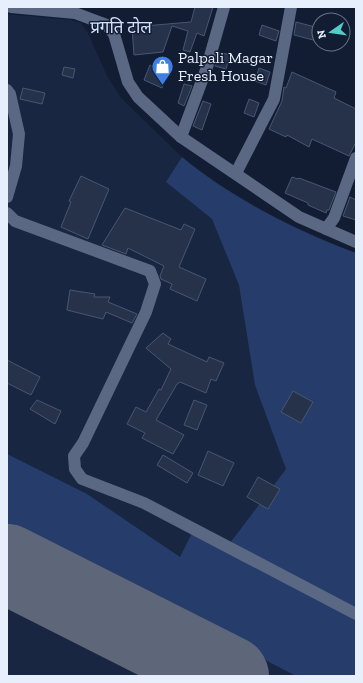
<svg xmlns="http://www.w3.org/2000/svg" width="363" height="683" viewBox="0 0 363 683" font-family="'Zilla Slab','Noto Sans Devanagari',serif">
	<rect width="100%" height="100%" fill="#121d34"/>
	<path fill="#182642" d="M7 14 71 20 81 23 88 33 107 76 122 99 182 157 203 175 280 221 312 237 356 253V676H7Z"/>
	<path fill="#263c6a" d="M182 157C233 199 294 230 356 253V676H296L7 527V454L87 494 180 557 194 529 227 547 286 469 255 385 239 285 212 219 166 182Z"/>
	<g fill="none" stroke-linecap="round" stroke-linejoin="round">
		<path stroke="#5e677a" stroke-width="80" d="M7 564 229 676"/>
	</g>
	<g fill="#25324a" stroke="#485670">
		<path d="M195 7H213L204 36 197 33 190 52 183 50 188 31 172 26 163 52 134 55 132 27 191 22Z"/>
		<path d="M296 22 319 28 317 41 294 35Z"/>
		<path d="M262 25 279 31 276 41 259 35Z"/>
		<path d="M219 52 230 55 226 69 215 66Z"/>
		<path d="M150 65 168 73 162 88 144 80Z"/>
		<path d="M64 67 75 69 73 78 62 75Z"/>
		<path d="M259 68 270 72 266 85 255 81Z"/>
		<path d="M292 72 336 92 334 98 356 109V142L349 156 312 139 309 147 287 135 286 137 269 129 282 101 284 87 286 88Z"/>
		<path d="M184 84 192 86 184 106 178 103Z"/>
		<path d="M23 88 45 93 42 104 20 99Z"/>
		<path d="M249 99 259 103 254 117 244 113Z"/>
		<path d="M203 101 211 104 202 130 193 126Z"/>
		<path d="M81 176 109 189 88 239 61 227 71 202 69 201Z"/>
		<path d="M292 177 298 179 299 178 336 192 329 210H327L326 213 308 205V203L285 193Z"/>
		<path d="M350 197 356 200V220L343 216Z"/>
		<path d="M125 208 181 230 184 224 195 229 179 267 206 279 197 301 170 289 172 284 161 279 160 276 164 266 128 248 126 254 102 245Z"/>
		<path d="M70 290 95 294 94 297H110L108 302 137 314 132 323 106 312 103 319 67 310Z"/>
		<path d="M163 333 171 339 168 344 207 362 209 357 224 363 216 381 211 379 206 393 180 382 177 384 156 420 184 435 173 454 142 438 145 433 127 424 136 407 146 412 159 389 161 390 171 369 146 348Z"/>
		<path d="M7 360 40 377 31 395 7 383Z"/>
		<path d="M293 391 313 402 301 423 281 412Z"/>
		<path d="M37 400 61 411 55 424 30 409Z"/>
		<path d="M194 400 207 405 197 430 184 425Z"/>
		<path d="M208 451 234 463 223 486 198 475Z"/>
		<path d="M163 455 193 473 187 483 157 465Z"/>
		<path d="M258 477 280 489 268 509 247 497Z"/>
	</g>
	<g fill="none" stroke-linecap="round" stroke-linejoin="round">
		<g stroke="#5a6883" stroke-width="12">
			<path d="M11 7 75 13 107 25 114 34 128 82 138 97 181 137 299 217 356 242"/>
			<path d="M7 90 10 94 19 134 16 166 7 197"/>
			<path d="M181 137 207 67 224 7"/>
			<path d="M236 173 274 99 291 7"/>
			<path d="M7 213 15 221 150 271 155 284 146 312 83 443 74 456 75 469 82 479 144 503 356 614"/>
			<path d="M326 229 334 218 356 158"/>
		</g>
	</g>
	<defs>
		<symbol id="shop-pin" viewBox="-11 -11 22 30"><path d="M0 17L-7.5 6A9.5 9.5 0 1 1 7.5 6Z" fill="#3f7fe0" stroke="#121d34"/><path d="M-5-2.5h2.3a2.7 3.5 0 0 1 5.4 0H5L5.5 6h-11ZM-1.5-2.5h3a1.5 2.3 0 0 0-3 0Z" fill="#fff"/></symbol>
	</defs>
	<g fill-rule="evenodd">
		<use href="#shop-pin" x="150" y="54" width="25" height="34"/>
	</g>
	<g text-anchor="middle" stroke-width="3" stroke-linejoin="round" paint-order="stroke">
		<g font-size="16" fill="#e8effc" stroke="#121d34" text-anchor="start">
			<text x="178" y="63">Palpali Magar<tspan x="178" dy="18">Fresh House</tspan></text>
		</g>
		<g font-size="17" fill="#d4e1fa" stroke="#121d34">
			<text x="121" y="33">प्रगति टोल</text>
		</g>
	</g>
	<rect width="363" height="683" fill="none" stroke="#e8effc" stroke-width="16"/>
	<g transform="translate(331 32) rotate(257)"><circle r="19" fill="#121d34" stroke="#687184"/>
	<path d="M0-3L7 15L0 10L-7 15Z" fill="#53cdca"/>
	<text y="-6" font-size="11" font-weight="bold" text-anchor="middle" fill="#e8effc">N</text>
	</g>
</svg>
